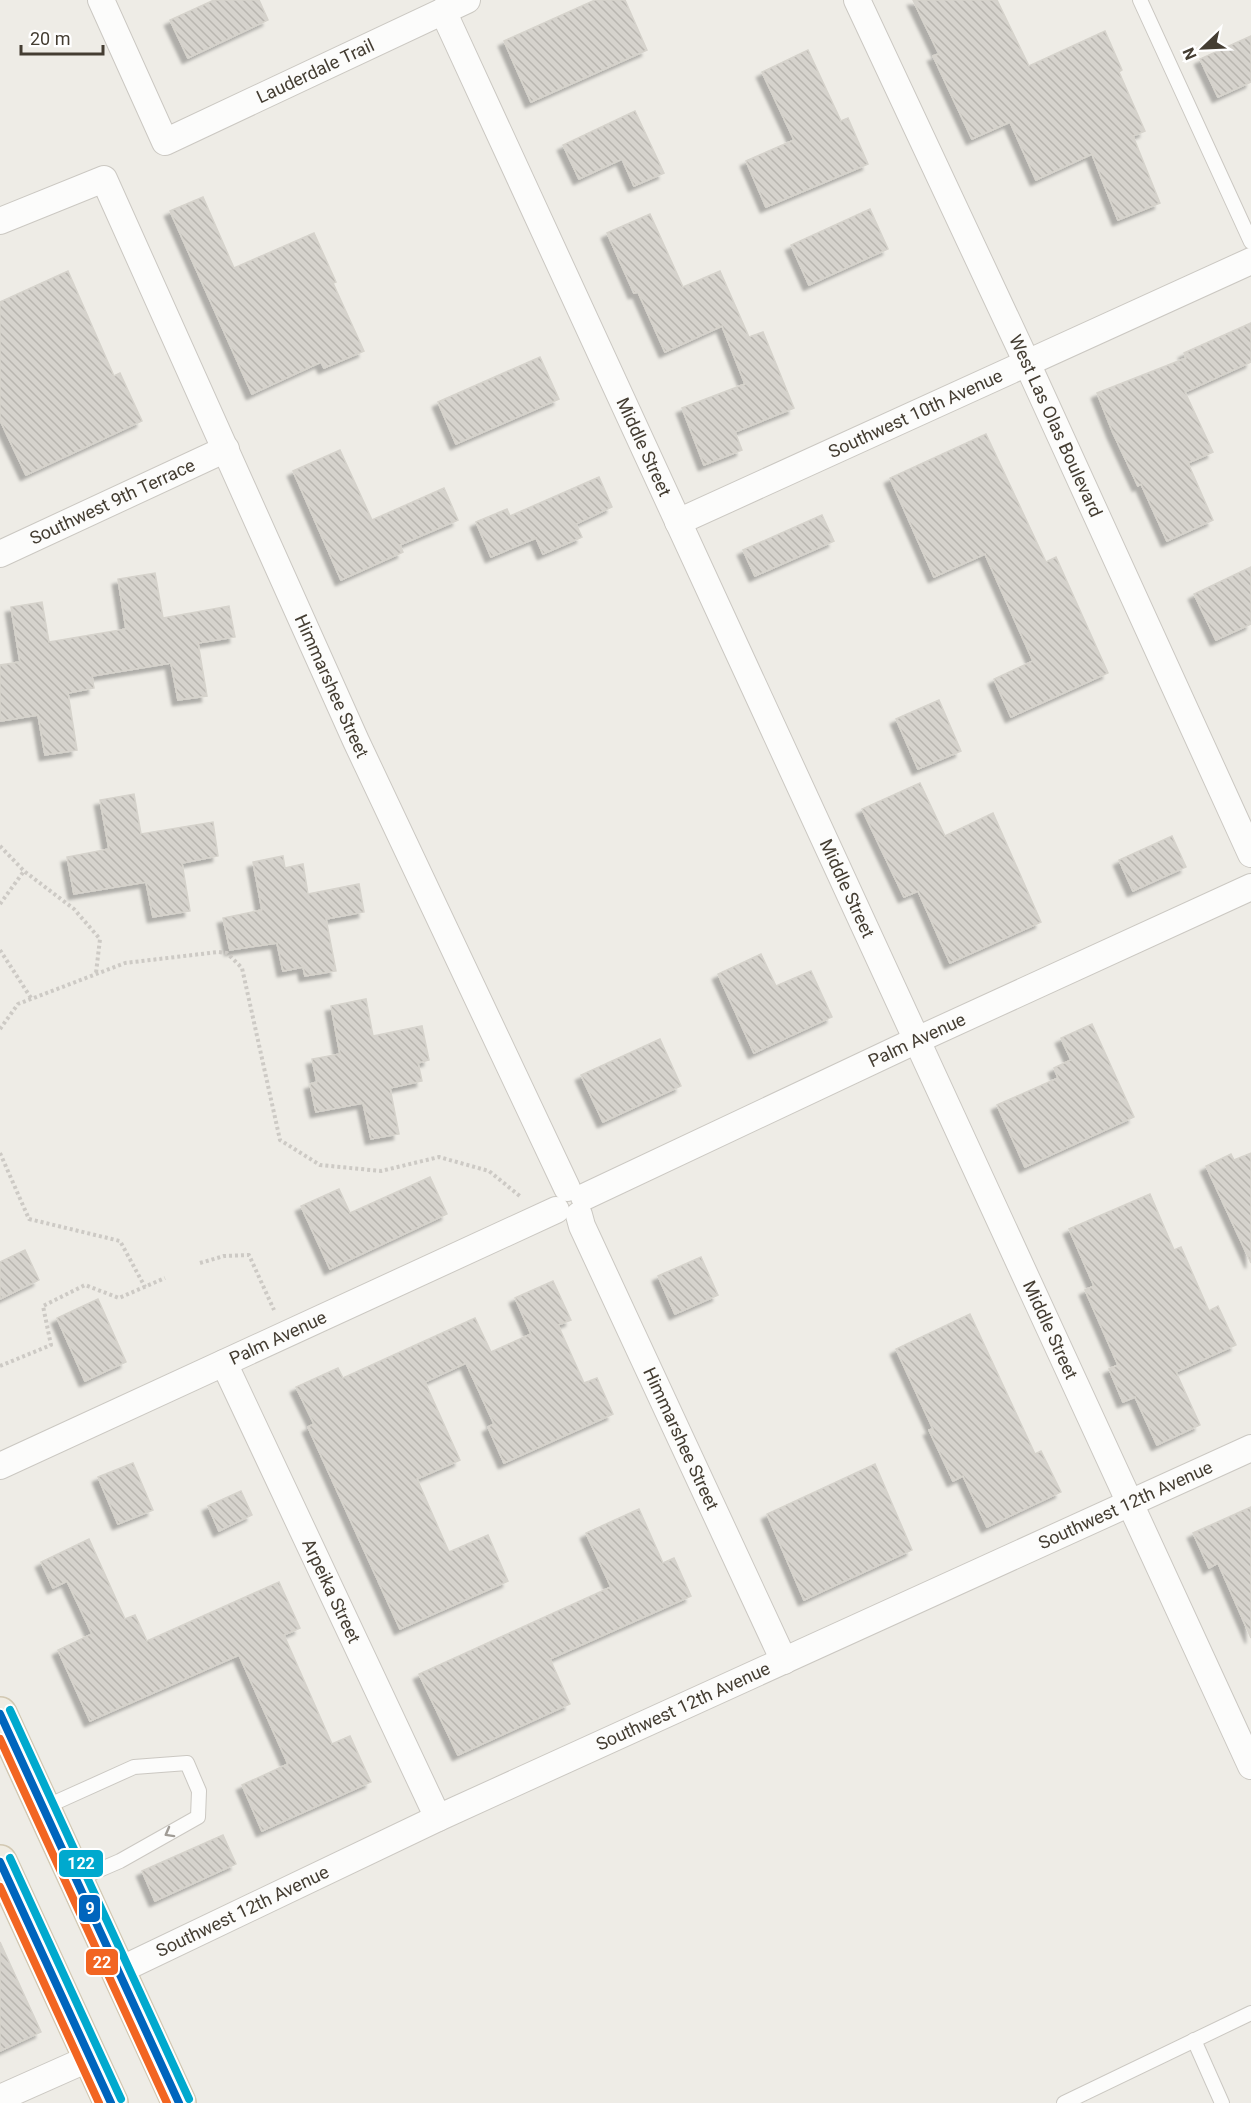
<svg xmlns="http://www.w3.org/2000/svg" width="1251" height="2103" viewBox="0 0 1251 2103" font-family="Roboto,sans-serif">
	<defs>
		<pattern id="building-back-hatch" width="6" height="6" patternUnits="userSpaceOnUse" patternTransform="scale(1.5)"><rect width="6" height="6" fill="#d6d3cd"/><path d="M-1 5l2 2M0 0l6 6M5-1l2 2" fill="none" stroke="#b9b6b0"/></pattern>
		<filter id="shadow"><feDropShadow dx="-5.5" dy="5.5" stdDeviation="1.5" flood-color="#0004"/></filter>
	</defs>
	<rect width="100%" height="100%" fill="#eeece6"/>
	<g fill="url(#building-back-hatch)" stroke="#d6d3cc" stroke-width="1.5" filter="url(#shadow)">
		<path d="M214 0H259L268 20 188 58 170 20Z"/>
		<path d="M595 0H625L647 50 531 102 504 41Z"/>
		<path d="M913 0H997L1029 66 1105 31 1122 70 1119 72 1145 131 1133 136 1160 203 1118 220 1092 154 1036 180 1010 122 972 139 933 56 939 54Z"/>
		<path d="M1251 36V82L1218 97 1200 59Z"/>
		<path d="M808 50 841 121 848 118 868 164 766 207 746 161 794 140 762 72Z"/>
		<path d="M635 111 664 173 634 186 622 159 579 179 563 145Z"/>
		<path d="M203 197 234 268 314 233 336 282 333 283 364 351 324 368 321 362 252 394 170 211Z"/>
		<path d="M870 209 888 249 809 285 791 245Z"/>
		<path d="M650 214 683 287 720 271 749 337 763 332 794 408 735 432 742 450 704 465 682 408 745 384 722 326 665 352 638 292 634 293 607 233Z"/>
		<path d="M68 271 114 376 120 373 142 421 26 475 0 420V302Z"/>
		<path d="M1251 323V362L1185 392 1213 452 1188 463 1213 520 1167 541 1141 484 1138 486 1113 433 1097 393 1186 358 1184 353Z"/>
		<path d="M540 357 559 399 456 444 438 402Z"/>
		<path d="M986 434 1046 562 1056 557 1108 673 1011 717 994 679 1033 661 985 554 934 577 890 478Z"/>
		<path d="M340 450 372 520 444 488 458 520 400 545 403 552 341 580 293 471Z"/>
		<path d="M599 477 612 507 576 524 582 537 543 554 536 538 491 557 476 522 507 509 510 516Z"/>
		<path d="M822 515 834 541 755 576 743 550Z"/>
		<path d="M1251 567V624L1216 640 1194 594Z"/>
		<path d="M155 573 163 618 229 606 235 637 198 643 207 696 178 700 171 663 92 676 94 688 68 693 77 750 45 755 38 715 0 721V665L20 662 11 607 42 602 49 642 126 629 118 579Z"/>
		<path d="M939 700 961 751 918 769 896 719Z"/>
		<path d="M920 783 945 836 993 813 1041 922 950 963 918 891 904 897 862 809Z"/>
		<path d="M134 794 141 834 213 822 218 856 182 863 190 911 153 917 146 882 74 894 67 857 109 849 100 800Z"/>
		<path d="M1172 836 1186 867 1133 891 1119 860Z"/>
		<path d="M283 856 285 868 303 864 308 894 359 884 364 912 326 919 336 971 305 976 303 967 283 971 277 943 230 950 223 918 262 910 253 862Z"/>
		<path d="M761 954 776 986 811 971 832 1017 754 1053 718 974Z"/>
		<path d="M366 999 373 1036 422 1026 429 1060 418 1063 422 1081 390 1088 399 1134 371 1139 363 1103 316 1112 310 1084 317 1082 312 1059 340 1054 331 1006Z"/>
		<path d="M1092 1024 1134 1117 1025 1167 997 1105 1058 1078 1054 1068 1071 1060 1061 1038Z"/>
		<path d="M660 1039 681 1086 603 1122 581 1075Z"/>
		<path d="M1251 1153V1263L1206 1166 1231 1154 1234 1160Z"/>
		<path d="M430 1177 447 1214 330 1269 301 1206 339 1189 350 1213Z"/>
		<path d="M1150 1194 1174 1250 1181 1247 1209 1311 1218 1306 1236 1345 1176 1372 1200 1425 1157 1445 1135 1397 1123 1402 1109 1369 1118 1365 1085 1290 1094 1286 1069 1229Z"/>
		<path d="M25 1250 39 1280 0 1299V1262Z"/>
		<path d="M701 1257 718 1295 675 1314 658 1276Z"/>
		<path d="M553 1281 571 1320 558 1325 584 1383 597 1378 613 1414 504 1463 488 1427 494 1424 466 1363 425 1382 460 1460 417 1479 449 1552 488 1535 508 1581 400 1629 308 1427 314 1424 296 1387 338 1368 343 1378 475 1318 491 1352 531 1334 515 1298Z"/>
		<path d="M98 1299 126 1362 85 1381 57 1318Z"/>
		<path d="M970 1314 1035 1454 1041 1451 1061 1492 987 1527 963 1476 953 1481 929 1430 933 1429 896 1349Z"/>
		<path d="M133 1463 153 1510 118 1524 98 1477Z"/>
		<path d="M875 1464 912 1550 804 1600 767 1514Z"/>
		<path d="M241 1491 252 1515 219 1531 208 1506Z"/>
		<path d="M1251 1507V1638L1218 1563 1209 1568 1193 1533Z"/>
		<path d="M639 1509 663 1563 674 1558 691 1596 550 1659 570 1704 458 1755 419 1674 611 1587 586 1533Z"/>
		<path d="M89 1539 125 1619 135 1615 147 1641 279 1582 300 1628 284 1635 332 1744 350 1736 371 1782 262 1831 242 1785 288 1764 239 1655 90 1721 58 1650 92 1634 67 1581 53 1588 41 1562Z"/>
		<path d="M223 1835 236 1864 155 1901 142 1871Z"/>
		<path d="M0 1942 41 2032 0 2051Z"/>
	</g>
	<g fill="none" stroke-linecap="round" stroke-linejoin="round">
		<defs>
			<g id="lane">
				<path d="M1140 0 1251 242"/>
				<path d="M43 1808 134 1767 187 1763 199 1791 198 1817 120 1861 76 1880"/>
				<path d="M1194 2040 1222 2103"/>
				<path d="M1064 2103 1251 2013"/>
			</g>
			<g id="street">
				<path id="s1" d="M101 0 165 142 467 0"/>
				<path id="s2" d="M857 0 1027 363 1251 854"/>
				<path id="s3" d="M443 11 1251 1766"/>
				<path id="s4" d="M0 221 104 179 356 741 567 1188"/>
				<path id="s5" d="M678 522 1251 261"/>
				<path id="s6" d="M0 554 226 449"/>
				<path id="s7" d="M584 1197 917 1040 1251 887"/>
				<path id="s8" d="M579 1215 582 1226 784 1661"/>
				<path id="s9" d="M224 1363 438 1818"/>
				<path id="s10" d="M0 1466 556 1210"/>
				<path id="s11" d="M118 1971 438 1818 1251 1448"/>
				<path d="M0 2098 90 2058"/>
			</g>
			<g id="primary">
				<path d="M0 1714 179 2103"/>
				<path d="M0 1862 111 2103"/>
			</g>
		</defs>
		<use href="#lane" stroke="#cbc8c2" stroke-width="16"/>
		<use href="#street" stroke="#cbc8c2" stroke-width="28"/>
		<use href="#primary" stroke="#d2c8b2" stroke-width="36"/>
		<g stroke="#cdcac5" stroke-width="4" stroke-dasharray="3 3" stroke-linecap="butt">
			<path d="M0 846 24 871"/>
			<path d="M0 904 24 871 74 909 100 939 96 973"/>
			<path d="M0 950 31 998"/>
			<path d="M0 1029 18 1004 125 963 218 952 227 953 242 968 280 1140 320 1165 381 1171 439 1157 489 1171 521 1197"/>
			<path d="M0 1153 29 1219 120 1241 145 1287"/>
			<path d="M200 1263 224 1256 249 1255 274 1310"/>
			<path d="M0 1366 51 1345 43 1306 85 1285 119 1298 165 1278"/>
		</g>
		<use href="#lane" stroke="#fcfcfb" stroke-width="14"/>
		<use href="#street" stroke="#fcfcfb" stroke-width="26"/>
		<use href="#primary" stroke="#f0ece2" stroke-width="33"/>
		<defs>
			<g id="bus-1">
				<path d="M0 1714 179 2103"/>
				<path d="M0 1862 111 2103"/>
			</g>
			<g id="bus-2">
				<path d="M0 1739 167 2103"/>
				<path d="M0 1887 99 2103"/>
			</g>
			<g id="bus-3">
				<path d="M10 1710 189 2099"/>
				<path d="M10 1858 121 2099"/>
			</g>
		</defs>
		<use href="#bus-1" stroke="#fff" stroke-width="12"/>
		<use href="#bus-2" stroke="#fff" stroke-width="12"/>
		<use href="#bus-3" stroke="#fff" stroke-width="12"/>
		<use href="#bus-1" stroke="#0065bd" stroke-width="8"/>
		<use href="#bus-2" stroke="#f26522" stroke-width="8"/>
		<use href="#bus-3" stroke="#00a9ce" stroke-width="8"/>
	</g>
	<defs><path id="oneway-chevron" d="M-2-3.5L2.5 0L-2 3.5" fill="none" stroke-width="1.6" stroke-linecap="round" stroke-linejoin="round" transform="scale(1.5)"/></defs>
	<use stroke="#a09c96" href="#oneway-chevron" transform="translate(169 1833) rotate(151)"/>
	<g text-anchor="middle" stroke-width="5" stroke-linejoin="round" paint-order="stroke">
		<g font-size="18" fill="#443d32" stroke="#fff">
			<text dy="6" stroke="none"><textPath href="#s1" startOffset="322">Lauderdale Trail</textPath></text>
			<text dy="6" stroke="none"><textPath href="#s5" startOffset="261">Southwest 10th Avenue</textPath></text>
			<text dy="6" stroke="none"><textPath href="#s2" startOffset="470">West Las Olas Boulevard</textPath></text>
			<text dy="6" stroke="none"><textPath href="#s3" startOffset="480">Middle Street</textPath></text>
			<text dy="6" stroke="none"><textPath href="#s6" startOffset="124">Southwest 9th Terrace</textPath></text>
			<text dy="6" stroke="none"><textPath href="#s4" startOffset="668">Himmarshee Street</textPath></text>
			<text dy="6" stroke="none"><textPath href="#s3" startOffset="966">Middle Street</textPath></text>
			<text dy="6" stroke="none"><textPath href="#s7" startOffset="368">Palm Avenue</textPath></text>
			<text dy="6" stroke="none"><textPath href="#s3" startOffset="1452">Middle Street</textPath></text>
			<text dy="6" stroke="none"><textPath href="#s10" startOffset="306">Palm Avenue</textPath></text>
			<text dy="6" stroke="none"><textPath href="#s8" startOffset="246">Himmarshee Street</textPath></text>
			<text dy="6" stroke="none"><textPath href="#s11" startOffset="1110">Southwest 12th Avenue</textPath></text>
			<text dy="6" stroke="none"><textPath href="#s9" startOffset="252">Arpeika Street</textPath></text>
			<text dy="6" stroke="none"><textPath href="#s11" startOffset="624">Southwest 12th Avenue</textPath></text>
			<text dy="6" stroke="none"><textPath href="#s11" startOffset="138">Southwest 12th Avenue</textPath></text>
		</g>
	</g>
	<g stroke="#fff" stroke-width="2">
		<rect x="58" y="1849" width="46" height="29" rx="6" fill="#00a9ce"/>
		<rect x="78" y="1894" width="23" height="29" rx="6" fill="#0065bd"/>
		<rect x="85" y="1948" width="34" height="28" rx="6" fill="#f26522"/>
	</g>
	<g font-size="16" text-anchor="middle" font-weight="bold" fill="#fff">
		<text x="81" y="1869">122</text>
		<text x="90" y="1914">9</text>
		<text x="102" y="1968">22</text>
	</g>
	<g transform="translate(1203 48) rotate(247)" stroke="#ffffff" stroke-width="4.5" paint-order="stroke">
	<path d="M0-4.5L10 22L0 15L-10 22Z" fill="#443d32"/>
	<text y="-9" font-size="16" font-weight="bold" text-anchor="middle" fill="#443d32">N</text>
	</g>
	<path d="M21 45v9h82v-9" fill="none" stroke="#443d32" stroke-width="3"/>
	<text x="30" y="45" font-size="18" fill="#443d32" stroke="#ffffff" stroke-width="4.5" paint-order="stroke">20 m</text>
</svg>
